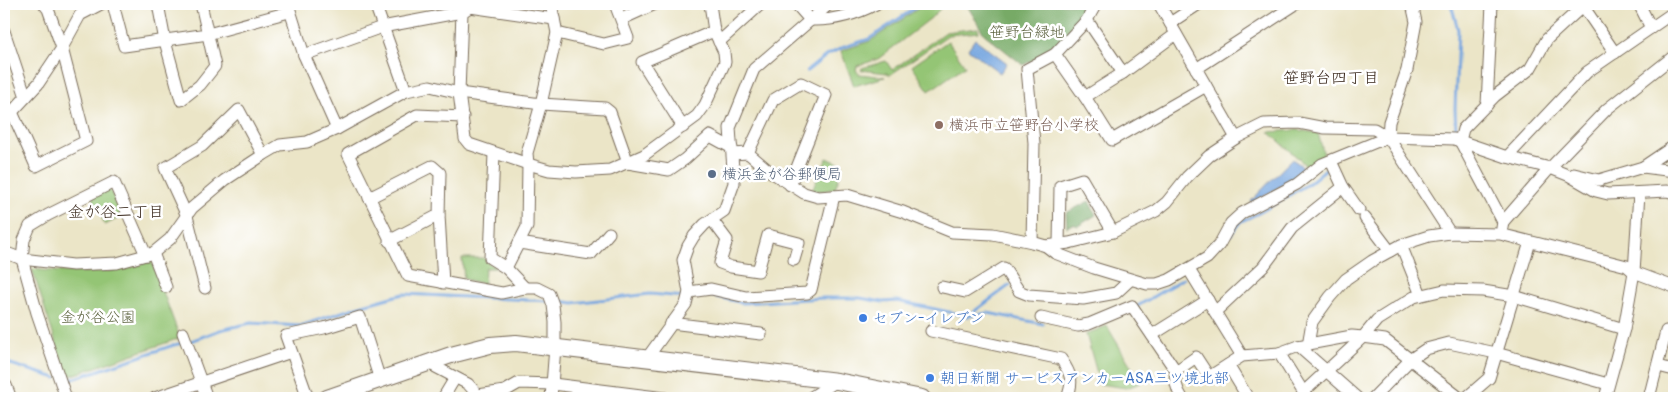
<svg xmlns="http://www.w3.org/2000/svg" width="1678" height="402" viewBox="0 0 1678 402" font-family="Mali,'Klee One',sans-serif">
	<rect width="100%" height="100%" fill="#fff"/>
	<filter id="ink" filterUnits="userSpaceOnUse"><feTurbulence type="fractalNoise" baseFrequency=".02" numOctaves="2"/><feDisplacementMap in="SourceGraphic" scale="10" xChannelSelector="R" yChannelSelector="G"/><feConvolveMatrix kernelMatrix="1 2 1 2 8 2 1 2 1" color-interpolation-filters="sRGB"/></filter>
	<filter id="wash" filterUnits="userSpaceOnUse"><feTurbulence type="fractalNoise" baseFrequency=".0096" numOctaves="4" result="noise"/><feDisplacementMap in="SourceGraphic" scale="20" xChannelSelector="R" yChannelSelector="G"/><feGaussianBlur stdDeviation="1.12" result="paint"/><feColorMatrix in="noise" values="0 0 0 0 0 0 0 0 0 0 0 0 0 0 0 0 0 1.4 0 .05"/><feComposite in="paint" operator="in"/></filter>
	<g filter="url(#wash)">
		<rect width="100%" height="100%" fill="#ebe5c7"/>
		<g fill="#94c575" stroke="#68784a">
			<path d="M925 4H951L943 6 931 18 878 59 857 66 856 70 859 74 885 77 854 86 841 51 870 41Z"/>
			<path d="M978 28 979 32 948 35 890 75 887 73 861 70 862 68 886 61 892 70 946 32Z"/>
			<path d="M948 41 965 66 929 91 912 66Z"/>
			<path d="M1297 130 1318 133 1325 159 1310 169 1269 132Z"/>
			<path d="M827 158 843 165 835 189 820 191 812 190Z"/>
			<path d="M106 190H110L123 216 105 225 92 197Z"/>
			<path d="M462 258H484L486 261 496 268H485L484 284 464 279Z"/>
			<path d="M147 262H152L180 338 70 376 66 374 32 269C65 273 116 276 147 262Z"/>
			<path d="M1107 326 1141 383 1126 388 1100 384 1086 334Z"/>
		</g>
		<g fill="#7a6" stroke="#596a42">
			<path d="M963 4H1092L1080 24 1055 50 1023 65 984 34 968 7Z"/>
			<path d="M1089 201 1096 215 1078 226 1073 224 1067 227 1066 213Z"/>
		</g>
		<g fill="#75a5df" stroke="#58687e">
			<path d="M975 39 1007 63 1000 73 968 49Z"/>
			<path d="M1292 159 1308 170 1252 203 1251 201Z"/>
		</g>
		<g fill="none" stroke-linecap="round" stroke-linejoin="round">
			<g stroke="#75a5df" stroke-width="3">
				<path d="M1451 4 1458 30 1455 109 1456 132"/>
				<path d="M807 71 827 55 844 47 869 39 921 4"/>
				<path d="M1230 235 1240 222 1261 212 1308 184 1327 168"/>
				<path d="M704 295 713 296 743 303 823 298H860L883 302 897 301 968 316 1010 285"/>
				<path d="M555 300 573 303 650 294 685 297"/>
				<path d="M1136 307 1184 278"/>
				<path d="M968 316 988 313 1043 324"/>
				<path d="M4 362 56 378"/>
				<path d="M62 379 70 380 174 345 191 341 220 330 251 323 300 326 363 305 403 294 549 301"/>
			</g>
		</g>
	</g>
	<g filter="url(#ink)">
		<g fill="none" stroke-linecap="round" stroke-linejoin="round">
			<defs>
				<g id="street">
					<path d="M113 4 124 46 208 34 289 12"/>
					<path d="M158 4 165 41 181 100 200 85 215 66 201 4"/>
					<path d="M288 4 304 55 337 129"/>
					<path d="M375 4 406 91"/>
					<path d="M796 4 810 20C834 21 855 15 876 4"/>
					<path d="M1159 4 1236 138"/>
					<path d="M1639 4 1651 28"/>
					<path d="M1583 6 1615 53"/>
					<path d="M462 12 459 93 465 139 469 144 528 164 549 170 576 172 610 170 644 155 697 116 705 105 725 62 724 52 714 31 710 4"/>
					<path d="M622 19 655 4"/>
					<path d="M1087 20 1123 73"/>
					<path d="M1170 23 1199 4"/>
					<path d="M4 31 26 97"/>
					<path d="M557 33 604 44 628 38 615 4"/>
					<path d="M719 42 761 4"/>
					<path d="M1055 54 1085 97 1112 140 1206 86"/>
					<path d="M304 55 382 27 462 12 470 7 554 19"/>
					<path d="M1196 69 1296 4"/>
					<path d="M1085 97 1123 73 1176 34"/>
					<path d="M1487 105 1492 4"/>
					<path d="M12 112 36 166 86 141 62 48 48 9 44 4"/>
					<path d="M4 114 12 112 38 84 62 48 80 15 101 4"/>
					<path d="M463 117 417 115 348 154 408 276 502 293 525 288H537L549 294 553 305 555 322V347L551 398"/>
					<path d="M683 127 642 62 714 31"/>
					<path d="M1388 137 1389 122 1407 70 1416 22 1412 4"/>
					<path d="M494 153 490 258 506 268 525 288"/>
					<path d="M748 153 773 100 801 83 826 95 790 185"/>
					<path d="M733 154 748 153 768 170 804 193 818 197 847 195 903 212 952 232 993 234 1032 242 1046 246 1055 253 1094 268 1147 284H1157L1169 280 1207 258 1219 245 1231 223 1242 213 1297 184 1322 164 1388 137 1454 139 1507 157 1550 168 1570 176 1596 191 1608 194 1667 191 1674 193"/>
					<path d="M1507 157 1587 72 1674 12"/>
					<path d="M1331 161 1343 187 1359 210"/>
					<path d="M628 163 669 170 685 159 710 136 732 148"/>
					<path d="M1643 167 1674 171"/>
					<path d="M1574 174 1599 180 1643 167 1674 146"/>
					<path d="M369 198 432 166 440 173 439 215 443 283"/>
					<path d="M1365 218 1390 251"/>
					<path d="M712 220 727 240 720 263 731 267 758 271 768 235 799 243 794 260"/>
					<path d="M1503 222 1460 141 1463 129 1495 96 1530 69 1547 39 1585 4"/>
					<path d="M1502 228 1503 222 1550 168 1607 109 1674 56"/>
					<path d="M389 241 439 215"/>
					<path d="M1032 242 1034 143 1027 69 1055 54 1087 20 1096 4"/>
					<path d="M519 243 591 254 609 233"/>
					<path d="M1059 245 1060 186 1082 179 1113 232"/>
					<path d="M1401 245 1421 295"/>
					<path d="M1046 246 1069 243 1113 232 1156 211 1167 202 1187 177 1209 156 1236 138 1264 124 1299 123 1325 128 1374 129 1388 137 1450 233"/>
					<path d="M4 252 22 259 73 265 117 263 153 253 170 239 192 208 225 180 263 155 280 145 307 142 337 129 406 91 430 86 459 93 541 104 605 108 610 112 628 163"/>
					<path d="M153 253 166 287"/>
					<path d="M506 268 527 227 528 164 527 153 541 104 557 33 551 4"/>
					<path d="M1190 269 1191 273 1242 356"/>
					<path d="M942 287 965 292 1004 268 1019 291 1029 295 1083 299 1116 293 1130 280"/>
					<path d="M205 288 187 216 165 168 202 146 239 110 263 155"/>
					<path d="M689 292 711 289 746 297 807 293 811 290 834 196"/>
					<path d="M1215 312 1263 267 1292 228 1343 187"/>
					<path d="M1041 318 1078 326 1089 324 1132 306 1176 371C1174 380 1177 390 1182 398"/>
					<path d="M671 323 761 334"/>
					<path d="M931 331 1061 359C1071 374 1074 381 1067 398"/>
					<path d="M183 333 207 398"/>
					<path d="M1152 335 1208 300"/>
					<path d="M1308 345 1312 322 1330 297 1346 279 1372 261 1401 245 1429 236 1450 233 1500 234 1627 266 1634 272 1674 287"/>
					<path d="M1298 346 1357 398"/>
					<path d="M1279 353 1307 398"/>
					<path d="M647 358 686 304 689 292 683 260 688 246 694 236 705 224 724 211 734 183 730 128 754 69 829 4"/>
					<path d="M428 363 468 384 478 395 505 391 519 383 553 384 665 398"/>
					<path d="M1228 365 1248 398"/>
					<path d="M1658 366 1674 370"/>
					<path d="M1176 371 1196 357 1209 377 1242 356 1279 353 1298 346 1352 336 1363 337 1385 340 1460 398"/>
					<path d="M1309 387 1363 337 1377 320 1414 297 1444 290 1483 291 1514 296 1624 329"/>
					<path d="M66 398 37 313 22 259 24 240 30 226 48 215 114 182 146 255"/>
					<path d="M155 398 291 352"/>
					<path d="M308 398 286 336 324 328 360 317 380 380"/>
					<path d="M443 398 455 378"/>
					<path d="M810 398 837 381"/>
					<path d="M1373 398 1411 359 1426 349 1449 343 1496 353 1608 384"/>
					<path d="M1466 398 1489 378 1530 242"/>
					<path d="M1605 398 1624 329 1634 272 1639 193"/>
					<path d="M1649 398 1666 331 1674 334"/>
				</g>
				<g id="secondary">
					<path d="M4 387 8 398"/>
					<path d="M327 398 451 355 490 345 516 343 837 381 922 398"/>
				</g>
			</defs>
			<use href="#street" stroke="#796b59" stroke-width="13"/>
			<use href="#secondary" stroke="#796b59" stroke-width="18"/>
			<use href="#street" stroke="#fff" stroke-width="11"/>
			<use href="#secondary" stroke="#fff" stroke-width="16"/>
		</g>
	</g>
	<circle fill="#8d6e63" stroke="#fff" stroke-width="2" cx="939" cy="125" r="5"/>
	<circle fill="#5c6f8a" stroke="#fff" stroke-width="2" cx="712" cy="174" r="5"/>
	<g fill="#3f7fe0" stroke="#fff" stroke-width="2">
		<circle cx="863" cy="318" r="5"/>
		<circle cx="930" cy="378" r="5"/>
	</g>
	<g text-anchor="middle" stroke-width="5" stroke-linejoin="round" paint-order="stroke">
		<g font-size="15" fill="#5a603c" stroke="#fff">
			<text x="1027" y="37">笹野台緑地</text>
			<text x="98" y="322">金が谷公園</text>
		</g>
		<g font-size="15" fill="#785e54" stroke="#fff" text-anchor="start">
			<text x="949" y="130">横浜市立笹野台小学校</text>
		</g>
		<g font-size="15" fill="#4e5e75" stroke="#fff" text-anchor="start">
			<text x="722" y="179">横浜金が谷郵便局</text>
		</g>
		<g font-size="15" fill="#366cbe" stroke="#fff" text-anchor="start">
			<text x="873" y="323">セブン-イレブン</text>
			<text x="940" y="383">朝日新聞 サービスアンカーASA三ツ境北部</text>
		</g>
		<g font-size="16" fill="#3b2a1e" stroke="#fff">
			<text x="1331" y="83">笹野台四丁目</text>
			<text x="116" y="217">金が谷二丁目</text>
		</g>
	</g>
	<rect width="1678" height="402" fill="none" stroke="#fff" stroke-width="20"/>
</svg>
